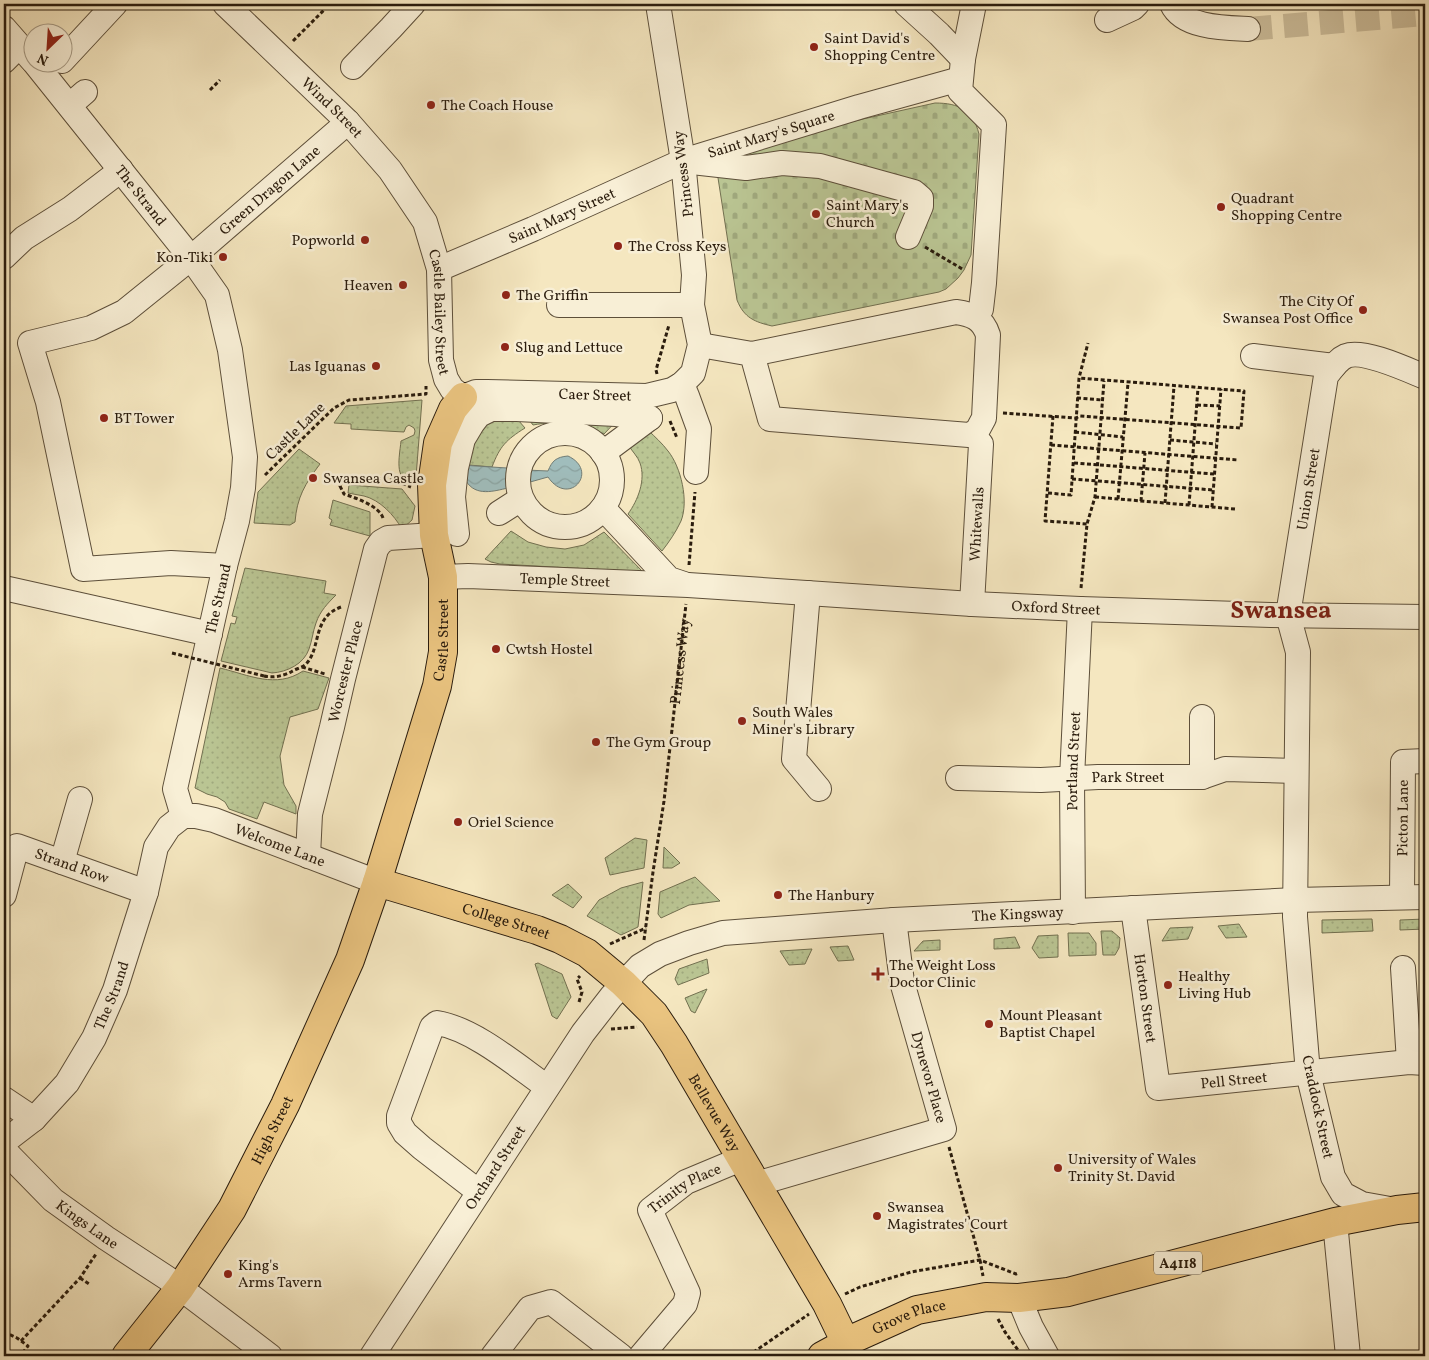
<svg xmlns="http://www.w3.org/2000/svg" width="1429" height="1360" viewBox="0 0 1429 1360" font-family="Vollkorn,serif">
	<defs>
		<pattern id="grass-dots" width="8" height="8" patternUnits="userSpaceOnUse" patternTransform="scale(1.25)"><rect width="8" height="8" fill="#bac593"/><path d="M2 2h.1M6 6h.1" fill="none" stroke="#a0a97e" stroke-width="1.8" stroke-linecap="round"/></pattern>
		<pattern id="cemetery-stones" width="16" height="16" patternUnits="userSpaceOnUse" patternTransform="scale(1.25)"><rect width="16" height="16" fill="#bac593"/><path d="M2 7V4a2 2 0 0 1 4 0v3zM10 15v-3a2 2 0 0 1 4 0v3z" fill="#a0a97e"/></pattern>
		<pattern id="water-waves" width="16" height="10" patternUnits="userSpaceOnUse" patternTransform="scale(1.25)"><rect width="16" height="10" fill="#a0bdbc"/><path d="M0 5q4-4 8 0t8 0" fill="none" stroke="#8aa2a0"/></pattern>
	</defs>
	<rect width="100%" height="100%" fill="#f5e7c0"/>
	<filter id="stains"><feTurbulence type="fractalNoise" baseFrequency=".004" numOctaves="4"/><feColorMatrix values="0 0 0 0 .2 0 0 0 0 .09 0 0 0 0 .02 0 0 0 .5 -.17"/></filter>
	<radialGradient id="worn" r=".72"><stop offset=".6" stop-color="#630" stop-opacity="0"/><stop offset="1" stop-color="#630" stop-opacity=".3"/></radialGradient>
	<g fill="url(#grass-dots)" stroke="#727050">
		<path d="M422 400 416 477C392 488 400 453 401 441L414 435 415 431 414 428 409 425 406 427 404 432 351 429V424L334 423 346 406Z"/>
		<path d="M523 412 621 416 604 434C581 426 558 420 533 425Z"/>
		<path d="M512 413 525 428C506 440 500 446 492 467L469 465 470 455 480 423Z"/>
		<path d="M649 431C655 437 662 443 668 451 681 467 689 501 681 521 676 532 669 542 662 551L628 514C638 500 646 480 640 463 638 457 632 451 629 446Z"/>
		<path d="M299 449 320 464C305 484 297 497 295 522L290 525 254 523 258 492Z"/>
		<path d="M349 485 402 489 415 506 412 520 402 529C394 515 380 500 364 496 359 495 353 494 348 493Z"/>
		<path d="M333 500 370 512V536L330 525 332 520 329 518Z"/>
		<path d="M511 531 528 542 546 547 565 549 584 545 604 532 643 572 500 564 491 562 485 559Z"/>
		<path d="M245 568 326 581 324 593 336 595C328 603 320 611 316 623 313 631 312 641 309 649 304 664 287 672 272 673L221 661 231 623 235 624 237 617 232 616Z"/>
		<path d="M220 668C249 675 276 689 303 671L329 678 318 709 290 717 280 756 284 785 296 806V814L264 802 257 819 229 809 225 802 217 797 207 794 195 788Z"/>
		<path d="M635 838 647 840 644 868 610 875 605 858Z"/>
		<path d="M664 847 680 863 672 868H663Z"/>
		<path d="M695 877 720 901 689 905 661 918 658 914 660 892Z"/>
		<path d="M643 882 638 927 621 935 587 916 599 900 621 888Z"/>
		<path d="M568 884 582 897 573 908 552 895Z"/>
		<path d="M1372 919 1373 931 1322 933V920Z"/>
		<path d="M1425 919V929L1400 930V920Z"/>
		<path d="M1239 924 1247 937 1226 938 1218 926Z"/>
		<path d="M1193 927 1188 939 1162 941 1170 928Z"/>
		<path d="M1101 931H1112L1120 938 1119 948 1115 955H1103Z"/>
		<path d="M1068 933H1089L1096 943V955L1069 956Z"/>
		<path d="M1058 935V957L1039 958 1032 948 1038 936Z"/>
		<path d="M1015 937 1020 948 994 949V939Z"/>
		<path d="M940 940V950L914 951 923 941Z"/>
		<path d="M848 946 854 960 838 961 830 947Z"/>
		<path d="M812 949 805 964 789 965 780 951Z"/>
		<path d="M707 959 709 973 678 985 675 979 679 969Z"/>
		<path d="M538 963 562 974 571 997 557 1019 552 1016 535 964Z"/>
		<path d="M707 989 695 1013 691 1011 685 998Z"/>
	</g>
	<path fill="url(#cemetery-stones)" stroke="#727050" d="M935 103C959 103 973 110 979 134L971 255 964 270 958 278 946 289 939 292 772 326C755 322 744 318 737 300L716 165 723 153 863 119Z"/>
	<g fill="url(#water-waves)" stroke="#717d76">
		<path d="M568 456C600 471 569 508 548 477L523 484 526 470 548 471C552 461 556 457 568 456Z"/>
		<path d="M461 465 507 468 508 488C494 491 476 497 466 481 464 477 463 470 461 465Z"/>
	</g>
	<g fill="none" stroke-linecap="round" stroke-linejoin="round">
		<path stroke="#ccbe9c" stroke-width="24" stroke-dasharray="24 12" stroke-linecap="butt" d="M1248 29 1425 14"/>
		<defs>
			<g id="minor">
				<path id="s2" d="M225 4 348 122 390 170 425 222 439 269 441 360 446 379 452 389 463 397 476 392H487L647 396 672 390 682 384 693 373 700 345 692 305 694 275 683 161 658 4"/>
				<path d="M906 4 939 34 963 59"/>
				<path d="M974 4 963 59 960 91 994 125 984 283 981 309"/>
				<path d="M1172 4C1183 28 1226 28 1248 29"/>
				<path d="M1107 20 1133 8 1137 4"/>
				<path d="M4 28 32 60"/>
				<path d="M4 61 19 46"/>
				<path d="M62 61 115 4"/>
				<path id="s3" d="M34 62 191 258 217 295 230 350 245 457 243 488 237 521 225 566 175 789 183 816"/>
				<path d="M353 67 391 28 413 4"/>
				<path d="M70 105 85 92"/>
				<path d="M692 162 746 168 782 163 820 166 914 192 921 198V206L908 237"/>
				<path d="M4 257 24 238 70 209 121 170"/>
				<path id="s4" d="M439 269 533 229 683 161 859 107 960 79"/>
				<path d="M559 305H692"/>
				<path d="M700 345 752 354 956 312C972 314 983 319 988 335L984 418 977 431 969 435 770 419 752 354"/>
				<path d="M1253 356 1334 366"/>
				<path d="M682 384 687 396 699 429 696 472"/>
				<circle cx="565" cy="480" r="47"/>
				<path d="M603 453 650 418"/>
				<path d="M603 508 669 579 684 584"/>
				<path d="M499 513 521 499"/>
				<path d="M457 534 453 497 456 468 463 439 472 424 479 415 491 409H517L616 414 650 418"/>
				<path id="s5" d="M225 566 171 563 83 569 48 402 30 343 91 328 124 312 191 258 348 122"/>
				<path id="s6" d="M443 577 468 576 688 585 972 604 1080 609 1271 615 1425 617"/>
				<path d="M4 588 210 634"/>
				<path d="M808 593 794 759 819 789"/>
				<path id="s7" d="M972 604 981 444"/>
				<path d="M1202 777V717"/>
				<path id="s8" d="M958 778 1041 780 1098 777H1202L1225 769 1296 771"/>
				<path id="s9" d="M183 816H196L214 820 377 882"/>
				<path id="s10" d="M308 856 310 814 332 727 343 679 376 549 381 542 388 538 434 535"/>
				<path d="M62 862 80 799"/>
				<path id="s11" d="M4 895 17 846 146 892"/>
				<path id="s12" d="M1402 897 1403 762 1425 761"/>
				<path id="s13" d="M1133 908 1158 1088 1409 1062 1425 1063"/>
				<path id="s14" d="M1073 912 1072 778 1080 609"/>
				<path d="M1403 968 1409 1062"/>
				<path d="M4 1099 34 1119"/>
				<path id="s15" d="M4 1142 34 1119 67 1083 94 1038 115 990 146 892 156 847 169 827 183 816"/>
				<path id="s16" d="M4 1150 53 1200 106 1238 167 1278 270 1356"/>
				<path d="M756 1184 944 1129 902 982 894 920"/>
				<path d="M479 1192 422 1148 405 1133 399 1123V1116L432 1027 437 1023C474 1029 517 1066 547 1087"/>
				<path id="s17" d="M1390 1209 1362 1204 1343 1194 1333 1177 1308 1073 1295 917 1298 652 1288 615 1326 376C1332 369 1337 360 1346 356 1363 349 1408 370 1425 377"/>
				<path d="M1335 1222 1348 1356"/>
				<path d="M1019 1298 1031 1327 1047 1356"/>
				<path id="s18" d="M372 1356 583 1033 611 997 640 966 660 954 689 943 723 933 894 920 1295 900 1425 897"/>
				<path d="M493 1356 530 1308 551 1302 621 1356"/>
				<path id="s19" d="M641 1356 685 1304 688 1293 650 1210 686 1182 741 1159"/>
			</g>
			<g id="major">
				<path id="s20" d="M377 882 537 930 560 939 587 953 623 983 654 1014 674 1044 827 1304 846 1343"/>
				<path id="s21" d="M126 1356 180 1288 232 1209 285 1105 350 960 377 882 437 686 443 652V577L434 535 432 485 438 443 453 409 463 397"/>
				<path id="s22" d="M822 1356 857 1337 917 1310 986 1297 1019 1298 1068 1292 1335 1222 1397 1210 1425 1207"/>
			</g>
		</defs>
		<use href="#minor" stroke="#5d4f3a" stroke-width="26"/>
		<use href="#major" stroke="#2a1c0d" stroke-width="30"/>
		<g stroke="#2a1c0d" stroke-width="3" stroke-dasharray="4 2.5" stroke-linecap="butt">
			<path d="M293 41 330 4"/>
			<path d="M210 90 220 80"/>
			<path d="M925 247 964 270"/>
			<path d="M657 374 656 370 669 325"/>
			<path d="M1077 398 1102 400"/>
			<path d="M1197 405 1220 406"/>
			<path d="M1003 413 1076 418 1080 416 1241 428 1244 391 1079 378"/>
			<path d="M1053 416 1045 521 1087 524"/>
			<path d="M670 421 677 438"/>
			<path d="M1075 432 1123 437"/>
			<path d="M1170 440 1216 444"/>
			<path d="M1051 445 1238 460"/>
			<path d="M1074 463 1214 474"/>
			<path d="M265 475 334 408 349 400 426 394V386"/>
			<path d="M1072 479 1213 490"/>
			<path d="M1048 493 1071 495 1079 378 1088 343"/>
			<path d="M1095 497 1235 509"/>
			<path d="M1118 499 1128 383"/>
			<path d="M1141 501 1145 453"/>
			<path d="M1165 503 1174 386"/>
			<path d="M1189 505 1198 388"/>
			<path d="M1212 507 1221 389"/>
			<path d="M383 518C379 506 356 498 344 494L340 486 343 479H391L411 487"/>
			<path d="M689 565 695 492"/>
			<path d="M1081 588 1087 524 1095 497 1104 381"/>
			<path d="M302 667 325 674"/>
			<path d="M264 676C273 678 283 676 291 672 295 669 301 668 305 665 322 649 311 618 341 607"/>
			<path id="s1" d="M644 940 653 872 664 801 686 604"/>
			<path d="M610 944 646 928"/>
			<path d="M579 1002 582 992 577 979 580 976"/>
			<path d="M611 1029 637 1027"/>
			<path d="M949 1147 980 1260 983 1276"/>
			<path d="M80 1278 89 1284"/>
			<path d="M845 1294 860 1287 911 1272 980 1260 1016 1274 1019 1273"/>
			<path d="M998 1319 1005 1332 1018 1350"/>
			<path d="M4 1332 17 1338 28 1346 20 1356"/>
			<path d="M21 1341 80 1278 96 1254"/>
			<path d="M748 1356 809 1314"/>
		</g>
		<use href="#minor" stroke="#f8efd6" stroke-width="24"/>
		<use href="#major" stroke="#eac480" stroke-width="28"/>
		<path stroke="#2a1c0d" stroke-width="3" stroke-dasharray="4 2.5" stroke-linecap="butt" d="M172 653 264 676"/>
	</g>
	<g fill="#8f2418" stroke="#f8efd6" stroke-width="2">
		<circle cx="814" cy="47" r="5"/>
		<circle cx="431" cy="105" r="5"/>
		<circle cx="1221" cy="207" r="5"/>
		<circle cx="816" cy="214" r="5"/>
		<circle cx="365" cy="240" r="5"/>
		<circle cx="618" cy="246" r="5"/>
		<circle cx="223" cy="257" r="5"/>
		<circle cx="403" cy="285" r="5"/>
		<circle cx="506" cy="295" r="5"/>
		<circle cx="1363" cy="310" r="5"/>
		<circle cx="505" cy="347" r="5"/>
		<circle cx="376" cy="366" r="5"/>
		<circle cx="104" cy="418" r="5"/>
		<circle cx="313" cy="478" r="5"/>
		<circle cx="496" cy="649" r="5"/>
		<circle cx="742" cy="721" r="5"/>
		<circle cx="596" cy="742" r="5"/>
		<circle cx="458" cy="822" r="5"/>
		<circle cx="778" cy="895" r="5"/>
		<path d="M875.5 966.5h5v5h5v5h-5v5h-5v-5h-5v-5h5z"/>
		<circle cx="1168" cy="985" r="5"/>
		<circle cx="989" cy="1024" r="5"/>
		<circle cx="1058" cy="1168" r="5"/>
		<circle cx="877" cy="1216" r="5"/>
		<circle cx="228" cy="1274" r="5"/>
	</g>
	<g text-anchor="middle" stroke-width="5" stroke-linejoin="round" paint-order="stroke">
		<rect fill="#f8efd6" stroke="#685b49" stroke-width="1" x="1154" y="1251.5" width="48" height="23" rx="4"/>
		<g font-size="14" font-weight="bold" fill="#2a1c0d">
			<text x="1178" y="1268">A4118</text>
		</g>
		<g font-size="15" fill="#2a1c0d" stroke="#f8efd6" text-anchor="start">
			<text x="824" y="43">Saint David's<tspan x="824" dy="17">Shopping Centre</tspan></text>
			<text x="441" y="110">The Coach House</text>
			<text x="1231" y="203">Quadrant<tspan x="1231" dy="17">Shopping Centre</tspan></text>
			<text x="826" y="210">Saint Mary's<tspan x="826" dy="17">Church</tspan></text>
			<text x="355" y="245" text-anchor="end">Popworld</text>
			<text x="628" y="251">The Cross Keys</text>
			<text x="213" y="262" text-anchor="end">Kon-Tiki</text>
			<text x="393" y="290" text-anchor="end">Heaven</text>
			<text x="516" y="300">The Griffin</text>
			<text x="1353" y="306" text-anchor="end">The City Of<tspan x="1353" dy="17">Swansea Post Office</tspan></text>
			<text x="515" y="352">Slug and Lettuce</text>
			<text x="366" y="371" text-anchor="end">Las Iguanas</text>
			<text x="114" y="423">BT Tower</text>
			<text x="323" y="483">Swansea Castle</text>
			<text x="506" y="654">Cwtsh Hostel</text>
			<text x="752" y="717">South Wales<tspan x="752" dy="17">Miner's Library</tspan></text>
			<text x="606" y="747">The Gym Group</text>
			<text x="468" y="827">Oriel Science</text>
			<text x="788" y="900">The Hanbury</text>
			<text x="889" y="970">The Weight Loss<tspan x="889" dy="17">Doctor Clinic</tspan></text>
			<text x="1178" y="981">Healthy<tspan x="1178" dy="17">Living Hub</tspan></text>
			<text x="999" y="1020">Mount Pleasant<tspan x="999" dy="17">Baptist Chapel</tspan></text>
			<text x="1068" y="1164">University of Wales<tspan x="1068" dy="17">Trinity St. David</tspan></text>
			<text x="887" y="1212">Swansea<tspan x="887" dy="17">Magistrates' Court</tspan></text>
			<text x="238" y="1270">King's<tspan x="238" dy="17">Arms Tavern</tspan></text>
		</g>
		<g font-size="15" fill="#2a1c0d" stroke="#f8efd6">
			<text dy="5" stroke="none"><textPath href="#s2" startOffset="149">Wind Street</textPath></text>
			<text dy="5" stroke="none"><textPath href="#s4" startOffset="359">Saint Mary's Square</textPath></text>
			<text transform="translate(683 174) rotate(-97)" y="5">Princess Way</text>
			<text dy="5" stroke="none"><textPath href="#s5" startOffset="664">Green Dragon Lane</textPath></text>
			<text dy="5" stroke="none"><textPath href="#s3" startOffset="171">The Strand</textPath></text>
			<text dy="5" stroke="none"><textPath href="#s4" startOffset="134">Saint Mary Street</textPath></text>
			<text dy="5" stroke="none"><textPath href="#s2" startOffset="389">Castle Bailey Street</textPath></text>
			<text dy="5" stroke="none"><textPath href="#s2" startOffset="615">Caer Street</textPath></text>
			<text transform="translate(295 431) rotate(-44)" y="5">Castle Lane</text>
			<text dy="5" stroke="none"><textPath href="#s17" startOffset="764">Union Street</textPath></text>
			<text dy="5" stroke="none"><textPath href="#s7" startOffset="80">Whitewalls</textPath></text>
			<text dy="5" stroke="none"><textPath href="#s6" startOffset="122">Temple Street</textPath></text>
			<text transform="translate(218 599) rotate(-77)" y="5">The Strand</text>
			<text dy="5" stroke="none"><textPath href="#s6" startOffset="614">Oxford Street</textPath></text>
			<text dy="5" stroke="none"><textPath href="#s21" startOffset="791">Castle Street</textPath></text>
			<text dy="5" stroke="none"><textPath href="#s1" startOffset="281">Princess Way</textPath></text>
			<text dy="5" stroke="none"><textPath href="#s10" startOffset="189">Worcester Place</textPath></text>
			<text dy="5" stroke="none"><textPath href="#s14" startOffset="151">Portland Street</textPath></text>
			<text dy="5" stroke="none"><textPath href="#s8" startOffset="170">Park Street</textPath></text>
			<text dy="5" stroke="none"><textPath href="#s12" startOffset="79">Picton Lane</textPath></text>
			<text dy="5" stroke="none"><textPath href="#s9" startOffset="102">Welcome Lane</textPath></text>
			<text dy="5" stroke="none"><textPath href="#s11" startOffset="109">Strand Row</textPath></text>
			<text dy="5" stroke="none"><textPath href="#s18" startOffset="859">The Kingsway</textPath></text>
			<text dy="5" stroke="none"><textPath href="#s20" startOffset="135">College Street</textPath></text>
			<text dy="5" stroke="none"><textPath href="#s15" startOffset="185">The Strand</textPath></text>
			<text dy="5" stroke="none"><textPath href="#s13" startOffset="91">Horton Street</textPath></text>
			<text transform="translate(929 1077) rotate(74)" y="5">Dynevor Place</text>
			<text dy="5" stroke="none"><textPath href="#s13" startOffset="258">Pell Street</textPath></text>
			<text transform="translate(1318 1107) rotate(78)" y="5">Craddock Street</text>
			<text dy="5" stroke="none"><textPath href="#s20" startOffset="429">Bellevue Way</textPath></text>
			<text dy="5" stroke="none"><textPath href="#s21" startOffset="270">High Street</textPath></text>
			<text dy="5" stroke="none"><textPath href="#s18" startOffset="225">Orchard Street</textPath></text>
			<text dy="5" stroke="none"><textPath href="#s19" startOffset="212">Trinity Place</textPath></text>
			<text dy="5" stroke="none"><textPath href="#s16" startOffset="112">Kings Lane</textPath></text>
			<text dy="5" stroke="none"><textPath href="#s22" startOffset="96">Grove Place</textPath></text>
		</g>
		<g font-size="25" font-weight="bold" fill="#7a1f14" stroke="#f8efd6">
			<text x="1281" y="618">Swansea</text>
		</g>
	</g>
	<rect width="1429" height="1360" fill="none" stroke="#f5e7c0" stroke-width="20"/>
	<rect x="5" y="5" width="1419" height="1350" fill="none" stroke="#2a1c0d" stroke-width="2.5"/>
	<rect x="10" y="10" width="1409" height="1340" fill="none" stroke="#2a1c0d"/>
	<g transform="translate(48 48) rotate(205)"><circle r="24" fill="#f8efd6" stroke="#a69b86"/>
	<path d="M0-4L9 19L0 12L-9 19Z" fill="#8f2418"/>
	<text y="-8" font-size="14" font-weight="bold" text-anchor="middle" fill="#2a1c0d">N</text>
	</g>
	<rect width="100%" height="100%" filter="url(#stains)"/>
	<rect width="100%" height="100%" fill="url(#worn)"/>
</svg>
